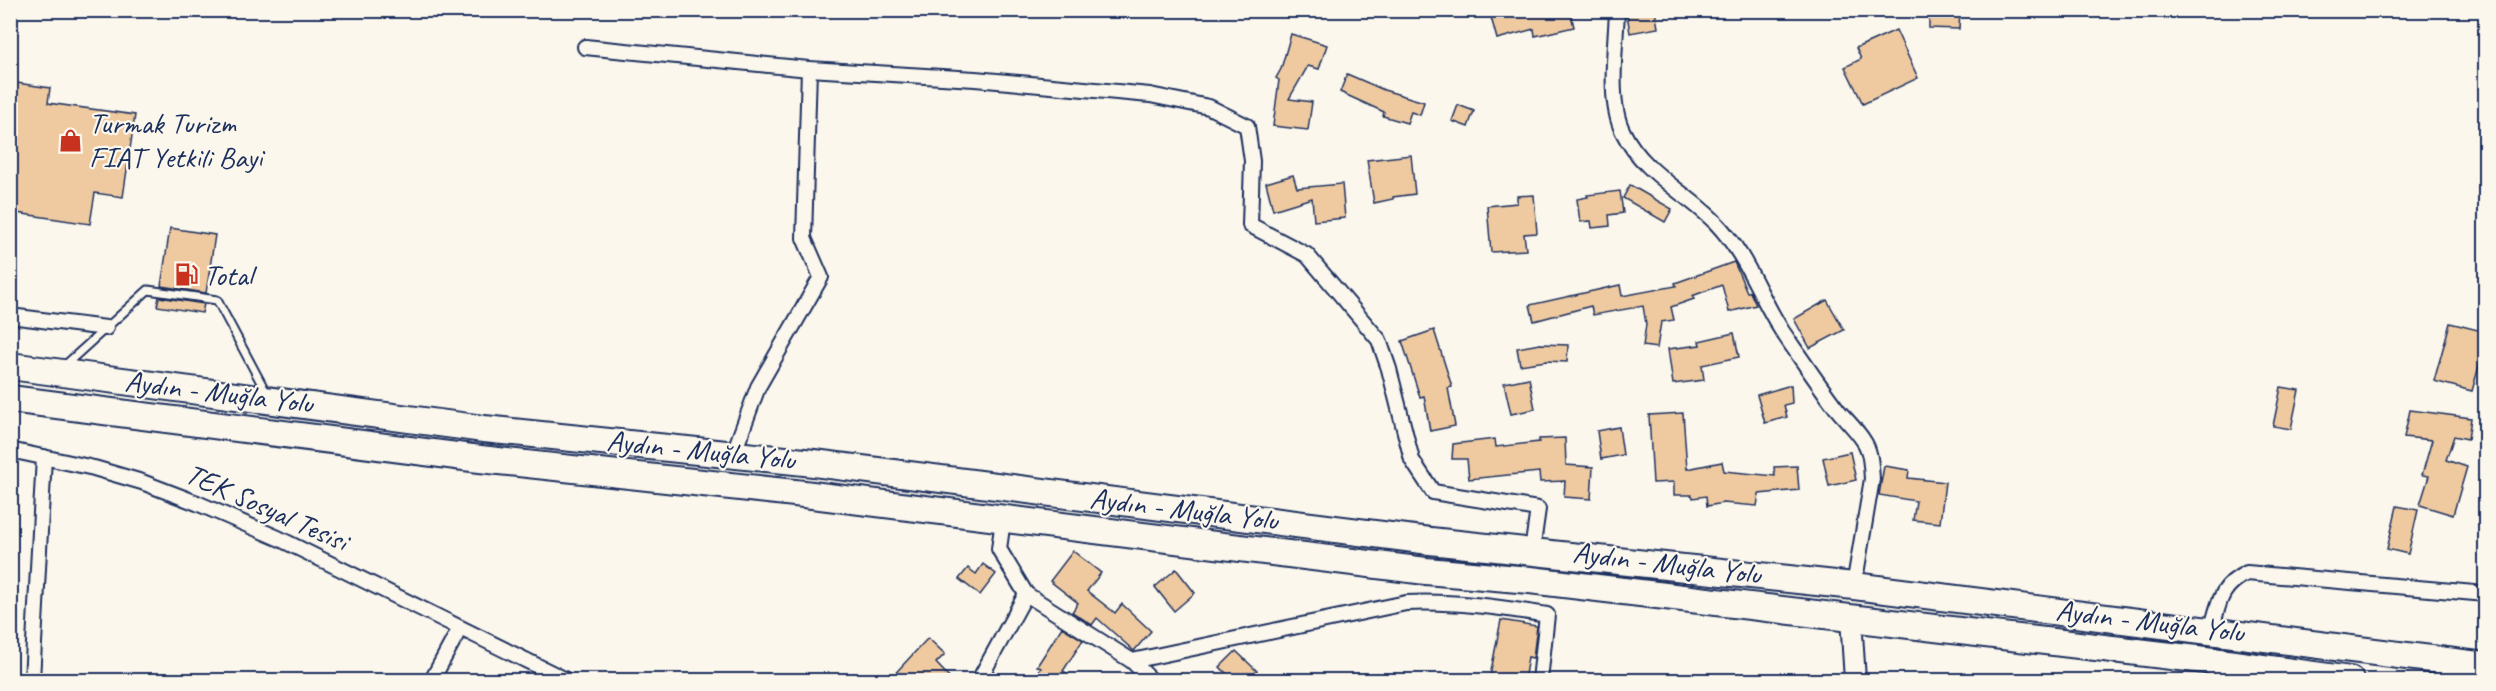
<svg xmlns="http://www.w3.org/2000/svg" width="2496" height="691" viewBox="0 0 2496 691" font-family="Caveat,sans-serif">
	<rect width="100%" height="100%" fill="#fbf7ec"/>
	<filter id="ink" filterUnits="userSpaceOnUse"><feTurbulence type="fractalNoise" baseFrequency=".0167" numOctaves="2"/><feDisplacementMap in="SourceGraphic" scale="12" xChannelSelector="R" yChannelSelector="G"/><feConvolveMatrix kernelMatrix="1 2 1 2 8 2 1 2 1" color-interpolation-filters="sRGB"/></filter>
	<g filter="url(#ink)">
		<g fill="#efcaa0" stroke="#1b2f5e" stroke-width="1.5">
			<path d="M1489 10H1570L1574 27 1535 36 1534 29 1497 39Z"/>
			<path d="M1648 10H1655L1658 28 1630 33 1627 14Z"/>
			<path d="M1929 11H1960L1959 29 1929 28Z"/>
			<path d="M1896 30 1918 78 1863 104 1845 67 1861 59 1856 48Z"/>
			<path d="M1291 34 1327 45 1319 69 1308 66 1289 99 1312 102 1308 130 1273 126 1279 80 1276 78 1281 69Z"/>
			<path d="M1347 74 1384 90 1424 102 1420 115 1411 112 1407 123 1383 116 1384 112 1340 92Z"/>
			<path d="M10 82 50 88 48 103 135 115 123 197 95 193 90 224 10 212 15 165 10 164Z"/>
			<path d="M1458 105 1474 111 1468 127 1452 121Z"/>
			<path d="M1411 155 1415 194 1393 197V199L1374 203 1367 160Z"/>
			<path d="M1293 175 1297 188 1342 184 1345 218 1314 221 1312 198 1273 210 1266 183Z"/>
			<path d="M1630 185 1672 209 1665 222 1623 198Z"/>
			<path d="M1620 191 1623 213 1609 215 1610 226 1592 228 1591 221 1580 222 1577 199 1588 197 1587 195Z"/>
			<path d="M1534 195 1537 233 1524 234 1526 250 1491 252 1487 206 1517 203V196Z"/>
			<path d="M170 228 215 235 206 293 161 286Z"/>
			<path d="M1734 262 1747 292H1750L1756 305 1729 312 1722 285 1692 296 1694 299 1671 307 1674 320 1661 322 1657 348 1643 346 1646 324 1643 306 1593 315 1591 306 1534 321 1530 305 1620 285 1622 296 1676 286 1675 283Z"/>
			<path d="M159 297 204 304 202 313 157 306Z"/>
			<path d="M1827 300 1844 330 1810 348 1794 319Z"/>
			<path d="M2450 323 2486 332V341L2472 391 2434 381Z"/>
			<path d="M1434 330 1452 387 1448 388 1455 426 1430 431 1424 396 1420 397 1402 341Z"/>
			<path d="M1734 333 1739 357 1702 365 1704 380 1673 384 1668 349 1700 345 1699 341Z"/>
			<path d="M1540 344 1568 345 1567 362 1546 361 1520 365 1517 348Z"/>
			<path d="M1529 378 1535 409 1511 414 1504 383Z"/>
			<path d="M1791 385 1792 403 1784 405 1787 417 1765 423 1757 395Z"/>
			<path d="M2281 387 2299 390 2291 429 2273 426Z"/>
			<path d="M2410 410 2471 418 2468 439 2454 436 2446 460 2467 467 2453 515 2420 505 2429 476 2422 475 2432 440 2404 437Z"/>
			<path d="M1683 413 1687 469 1722 462 1724 471 1775 476 1774 467 1797 466 1799 490 1759 494 1757 506 1723 503 1707 506 1706 496 1693 498 1692 495H1674V482L1653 483 1649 415Z"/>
			<path d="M1619 427 1623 455 1601 459 1597 431Z"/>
			<path d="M1565 438 1566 465 1593 467 1591 499 1564 497 1565 481 1540 482 1539 472 1469 479 1467 459H1452L1453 444 1495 439 1496 447 1539 442V439Z"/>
			<path d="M1850 452 1856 480 1829 486 1823 458Z"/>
			<path d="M1884 466 1909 470 1908 478 1945 482 1940 523 1913 520 1916 501 1879 495Z"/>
			<path d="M2397 506 2418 510 2408 554 2387 549Z"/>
			<path d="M1073 551 1101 573 1087 591 1115 613 1122 604 1151 631 1134 651 1097 618 1092 625 1072 612 1078 603 1050 581Z"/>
			<path d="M983 564 996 574 980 595 959 579 968 568 976 574Z"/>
			<path d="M1176 569 1195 593 1174 611 1155 587Z"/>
			<path d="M1501 620 1537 626 1533 658 1528 657 1524 681H1489Z"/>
			<path d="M1062 627 1083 640 1063 671 1079 681H1033L1041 668 1037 666Z"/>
			<path d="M928 638 945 654 936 663 953 681H888Z"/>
			<path d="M1236 651 1257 671 1248 681H1234L1220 667Z"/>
		</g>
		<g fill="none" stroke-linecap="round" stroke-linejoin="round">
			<defs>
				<path id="lane" d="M63 367 148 290 217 300 267 394"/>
				<g id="street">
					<path d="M1617 10C1616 45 1607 101 1623 132 1643 173 1686 192 1716 223 1746 254 1759 295 1782 331 1800 357 1818 384 1837 409 1845 419 1856 429 1863 440 1871 451 1871 466 1872 479L1854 586"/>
					<path d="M585 47 809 69 975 79 1150 95 1209 107 1247 126 1252 161 1250 225 1307 255 1379 340 1389 369 1412 460 1433 492 1538 509 1532 551"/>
					<path d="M10 316 106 328"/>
					<path d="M10 450 94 468 142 482 197 503 278 538 566 680"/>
					<path d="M733 455 758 387 821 277 804 238 809 69"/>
					<path d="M1026 594 1132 661 1151 680"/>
					<path d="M2211 631C2219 604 2219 586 2247 573L2486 594"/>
					<path d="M1132 661 1406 603C1454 601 1499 607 1547 615L1540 680"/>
					<path d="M32 680 44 457"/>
					<path d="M432 680 460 628"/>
					<path d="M979 680 1026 594 999 549 1003 520"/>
				</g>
				<path id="secondary" d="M1851 618 1855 680"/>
				<g id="highway">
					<path d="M10 366 484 429 814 463 1430 541 1854 586 2486 666"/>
					<path d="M10 399 480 459 804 494 1426 571 1530 580 2205 660 2350 680"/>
				</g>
			</defs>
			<use href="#lane" stroke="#1b2f5e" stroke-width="11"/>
			<use href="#street" stroke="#1b2f5e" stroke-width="18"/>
			<use href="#secondary" stroke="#1b2f5e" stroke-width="24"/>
			<use href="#highway" stroke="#1b2f5e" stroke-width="30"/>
			<use href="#lane" stroke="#fbf7ec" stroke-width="7"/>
			<use href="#street" stroke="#fbf7ec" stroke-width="14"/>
			<use href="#secondary" stroke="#fbf7ec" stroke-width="20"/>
			<use href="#highway" stroke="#fbf7ec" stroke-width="26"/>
		</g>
	</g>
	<defs>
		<symbol id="shop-bare" viewBox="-9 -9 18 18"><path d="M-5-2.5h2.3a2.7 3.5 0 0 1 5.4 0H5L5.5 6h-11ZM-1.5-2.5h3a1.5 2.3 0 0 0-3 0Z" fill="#c8321e" stroke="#fbf7ec" stroke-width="2.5" paint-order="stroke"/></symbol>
		<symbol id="fuel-bare" viewBox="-9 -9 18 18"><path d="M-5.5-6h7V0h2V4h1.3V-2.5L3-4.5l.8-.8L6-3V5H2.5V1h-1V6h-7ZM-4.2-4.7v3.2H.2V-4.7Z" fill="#c8321e" stroke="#fbf7ec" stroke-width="2.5" paint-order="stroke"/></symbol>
	</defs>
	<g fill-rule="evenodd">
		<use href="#shop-bare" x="54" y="124" width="33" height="33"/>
		<use href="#fuel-bare" x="170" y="258" width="33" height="33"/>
	</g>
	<g text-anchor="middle" stroke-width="4.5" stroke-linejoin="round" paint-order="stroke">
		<g font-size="30" fill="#1b2f5e" stroke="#fbf7ec" text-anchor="start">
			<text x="89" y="133">Turmak Turizm<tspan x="89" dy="34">FIAT Yetkili Bayi</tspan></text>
			<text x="204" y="285">Total</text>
		</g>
		<g font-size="30" fill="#1b2f5e" stroke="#fbf7ec">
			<text transform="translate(219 392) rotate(7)" y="10">Aydın - Muğla Yolu</text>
			<text transform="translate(701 450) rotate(6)" y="10">Aydın - Muğla Yolu</text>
			<text transform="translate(267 507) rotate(24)" y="10">TEK Sosyal Tesisi</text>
			<text transform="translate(1184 509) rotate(7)" y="10">Aydın - Muğla Yolu</text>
			<text transform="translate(1667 563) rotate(7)" y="10">Aydın - Muğla Yolu</text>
			<text transform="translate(2150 621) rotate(7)" y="10">Aydın - Muğla Yolu</text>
		</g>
	</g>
	<rect width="2496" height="691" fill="none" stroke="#fbf7ec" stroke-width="36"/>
	<rect x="18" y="18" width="2460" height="655" fill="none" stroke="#1b2f5e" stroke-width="2" filter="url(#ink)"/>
</svg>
